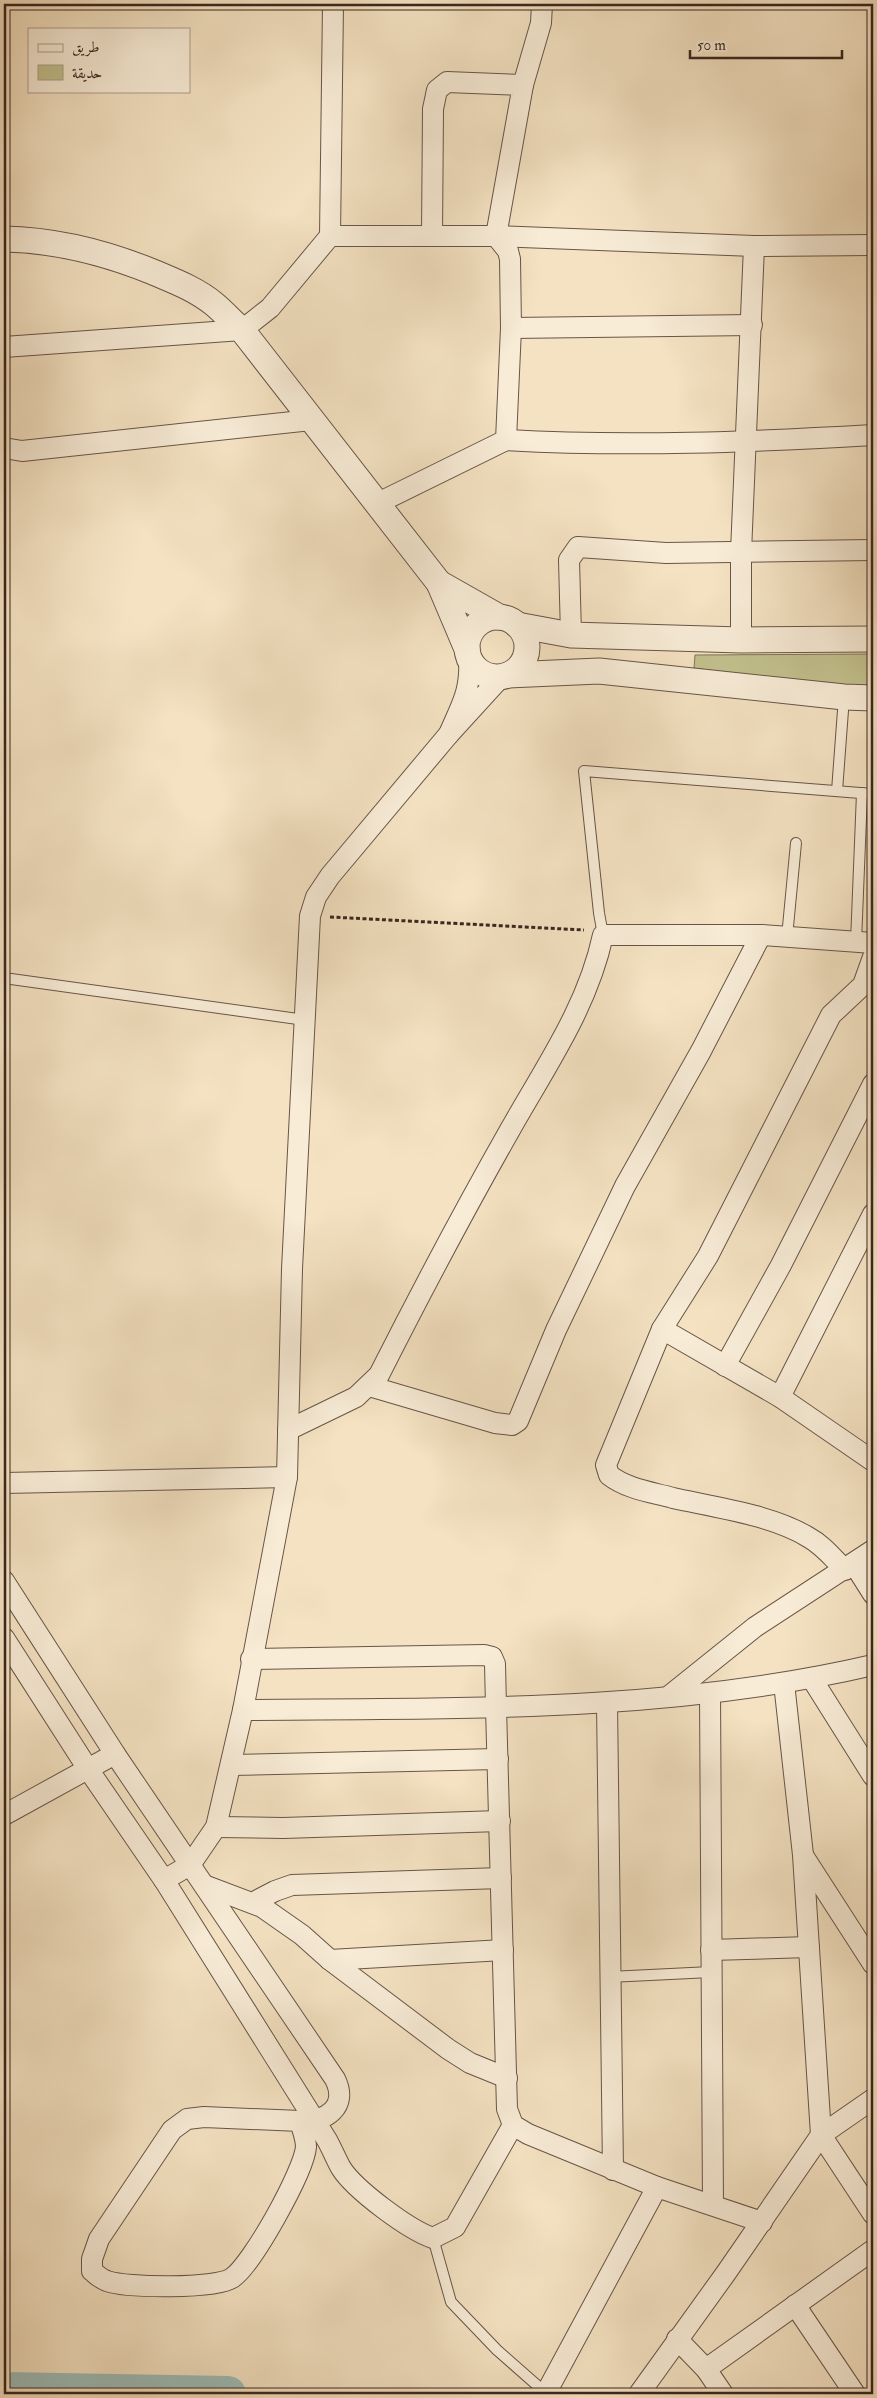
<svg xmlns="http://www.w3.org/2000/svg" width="877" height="2398" viewBox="0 0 877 2398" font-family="'IM FELL Double Pica',Amiri,serif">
	<rect width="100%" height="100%" fill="#f4e2c2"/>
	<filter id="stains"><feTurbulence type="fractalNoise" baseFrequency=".004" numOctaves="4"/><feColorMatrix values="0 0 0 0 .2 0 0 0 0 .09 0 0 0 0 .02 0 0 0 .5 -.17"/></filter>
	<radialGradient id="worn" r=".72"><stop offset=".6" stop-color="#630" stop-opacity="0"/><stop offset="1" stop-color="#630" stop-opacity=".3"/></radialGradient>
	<path fill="#c2c18e" stroke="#7e7456" d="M873 654V686L807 683 694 668 695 655Z"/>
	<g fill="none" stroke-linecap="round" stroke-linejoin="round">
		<path stroke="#9dbdb9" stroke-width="36" d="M4 2390 228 2394"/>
		<defs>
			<g id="service">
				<path d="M837 791 844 697"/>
				<path d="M603 935 599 913 584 771 873 794"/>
				<path d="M787 937 796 843"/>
				<path d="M856 942 862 793"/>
				<path d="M4 978 305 1020"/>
				<path d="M609 1977 711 1972"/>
				<path d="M433 2238 451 2302 497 2350 547 2394"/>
			</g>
			<g id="minor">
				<path d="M523 85 541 23 542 4"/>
				<path d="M330 236H496L754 246 873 245"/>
				<path d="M511 328 752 325"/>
				<path d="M4 347 242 330 270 308 330 236 333 4"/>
				<path d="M506 440C629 447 751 442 873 435"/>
				<path d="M4 448 22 451 311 420"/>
				<path d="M376 504 506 440 511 328 510 259 508 251 496 236 523 85 447 82 437 90 433 109 432 236"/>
				<path d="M571 635 569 560 578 547 666 553 873 550"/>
				<path d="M741 640V552L754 246"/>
				<path d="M469 658C471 691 462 704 449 734L502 676"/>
				<path d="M873 1214 780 1397 873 1461"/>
				<path d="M662 1329 606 1465 609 1475C627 1489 651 1492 673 1498 714 1507 772 1515 808 1537 823 1545 833 1558 845 1570"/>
				<path d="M725 1366 781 1265 873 1084"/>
				<path d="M369 1386 495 1423 512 1425 518 1421 556 1330 625 1186 701 1051 761 935"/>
				<path d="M780 1397 662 1329 708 1256 831 1015 863 985 873 957"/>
				<path d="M288 1430 356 1397 379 1375C421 1292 465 1209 511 1128 546 1066 588 1006 603 935H761L873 943"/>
				<path d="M4 1483 287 1477"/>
				<path d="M854 1564 873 1594"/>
				<path d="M4 1581 115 1754 335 2079C349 2107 326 2122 300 2121L204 2117 187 2119 172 2130 99 2239 92 2259V2271C97 2275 101 2279 107 2281 126 2288 216 2289 232 2278 252 2265 304 2171 306 2147 306 2138 302 2129 300 2121"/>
				<path d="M4 1638 88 1769 164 1880 327 2140C332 2149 336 2159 341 2168 355 2190 409 2230 433 2238L455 2227 513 2125"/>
				<path d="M251 1659 484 1655 492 1657 495 1664 496 1707 507 2109 513 2125 528 2134 657 2187 762 2222"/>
				<path d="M812 1679 873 1776"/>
				<path d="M784 1683 803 1855 821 2135 873 2214"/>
				<path d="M710 1694 713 2205"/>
				<path d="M669 1696 755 1627 873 1550"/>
				<path d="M607 1703 613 2170"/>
				<path d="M243 1710C454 1708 667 1713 873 1665"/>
				<path d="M232 1765 498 1759"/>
				<path d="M4 1815 115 1754"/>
				<path d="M216 1827 283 1828 500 1821"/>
				<path d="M804 1857 873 1964"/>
				<path d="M164 1880 190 1865 216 1827 243 1710 287 1477 292 1269 310 916 316 897 330 876 449 734"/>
				<path d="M204 1885 262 1907 302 1935 330 1960 448 2049 470 2063 507 2078"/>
				<path d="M254 1902 275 1891 292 1885 501 1878"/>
				<path d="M711 1950 809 1947"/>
				<path d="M330 1960 503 1950"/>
				<path d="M795 2305 855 2394"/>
				<path d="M677 2339 706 2369 723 2394"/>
				<path d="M706 2369 873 2250"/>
				<path d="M546 2393 657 2187"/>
				<path d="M639 2394 726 2273 821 2135 873 2099"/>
			</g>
			<g id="tertiary">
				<path d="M4 239C57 240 104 252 153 272 174 281 196 289 214 304 224 312 232 322 242 330L439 583"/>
				<circle cx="497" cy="647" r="30"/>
				<path d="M517 625 571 635 741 640 873 639"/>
				<path d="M467 649 439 583 499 617"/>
				<path d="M508 675 599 671 844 697 873 698"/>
			</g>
		</defs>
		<use href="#service" stroke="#685548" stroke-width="12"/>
		<use href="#minor" stroke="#685548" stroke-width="22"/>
		<use href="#tertiary" stroke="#685548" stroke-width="27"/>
		<path stroke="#39261f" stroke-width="3" stroke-dasharray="4 2.5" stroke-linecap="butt" d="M330 917 584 930"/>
		<use href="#service" stroke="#f8ecd7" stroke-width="10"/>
		<use href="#minor" stroke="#f8ecd7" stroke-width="20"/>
		<use href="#tertiary" stroke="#f8ecd7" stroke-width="25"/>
	</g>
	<rect width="877" height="2398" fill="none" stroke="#f4e2c2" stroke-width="20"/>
	<rect x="5" y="5" width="867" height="2388" fill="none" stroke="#39261f" stroke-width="2.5"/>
	<rect x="10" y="10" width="857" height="2378" fill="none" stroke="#39261f"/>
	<rect x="28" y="28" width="162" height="65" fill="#f8ecd7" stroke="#ac9d8d"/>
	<rect x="38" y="44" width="25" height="8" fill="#f8ecd7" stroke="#ac9d8d"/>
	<text x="72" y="52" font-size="15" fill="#39261f">طريق</text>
	<rect x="38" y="65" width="25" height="15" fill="#c2c18e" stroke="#ac9d8d"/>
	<text x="72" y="78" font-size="15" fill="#39261f">حديقة</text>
	<path d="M690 50v8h152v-8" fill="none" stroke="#39261f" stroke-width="2.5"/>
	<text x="697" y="50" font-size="15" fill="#39261f" stroke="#f8ecd7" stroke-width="4" paint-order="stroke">50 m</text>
	<rect width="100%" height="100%" filter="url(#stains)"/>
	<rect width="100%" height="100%" fill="url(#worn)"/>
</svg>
